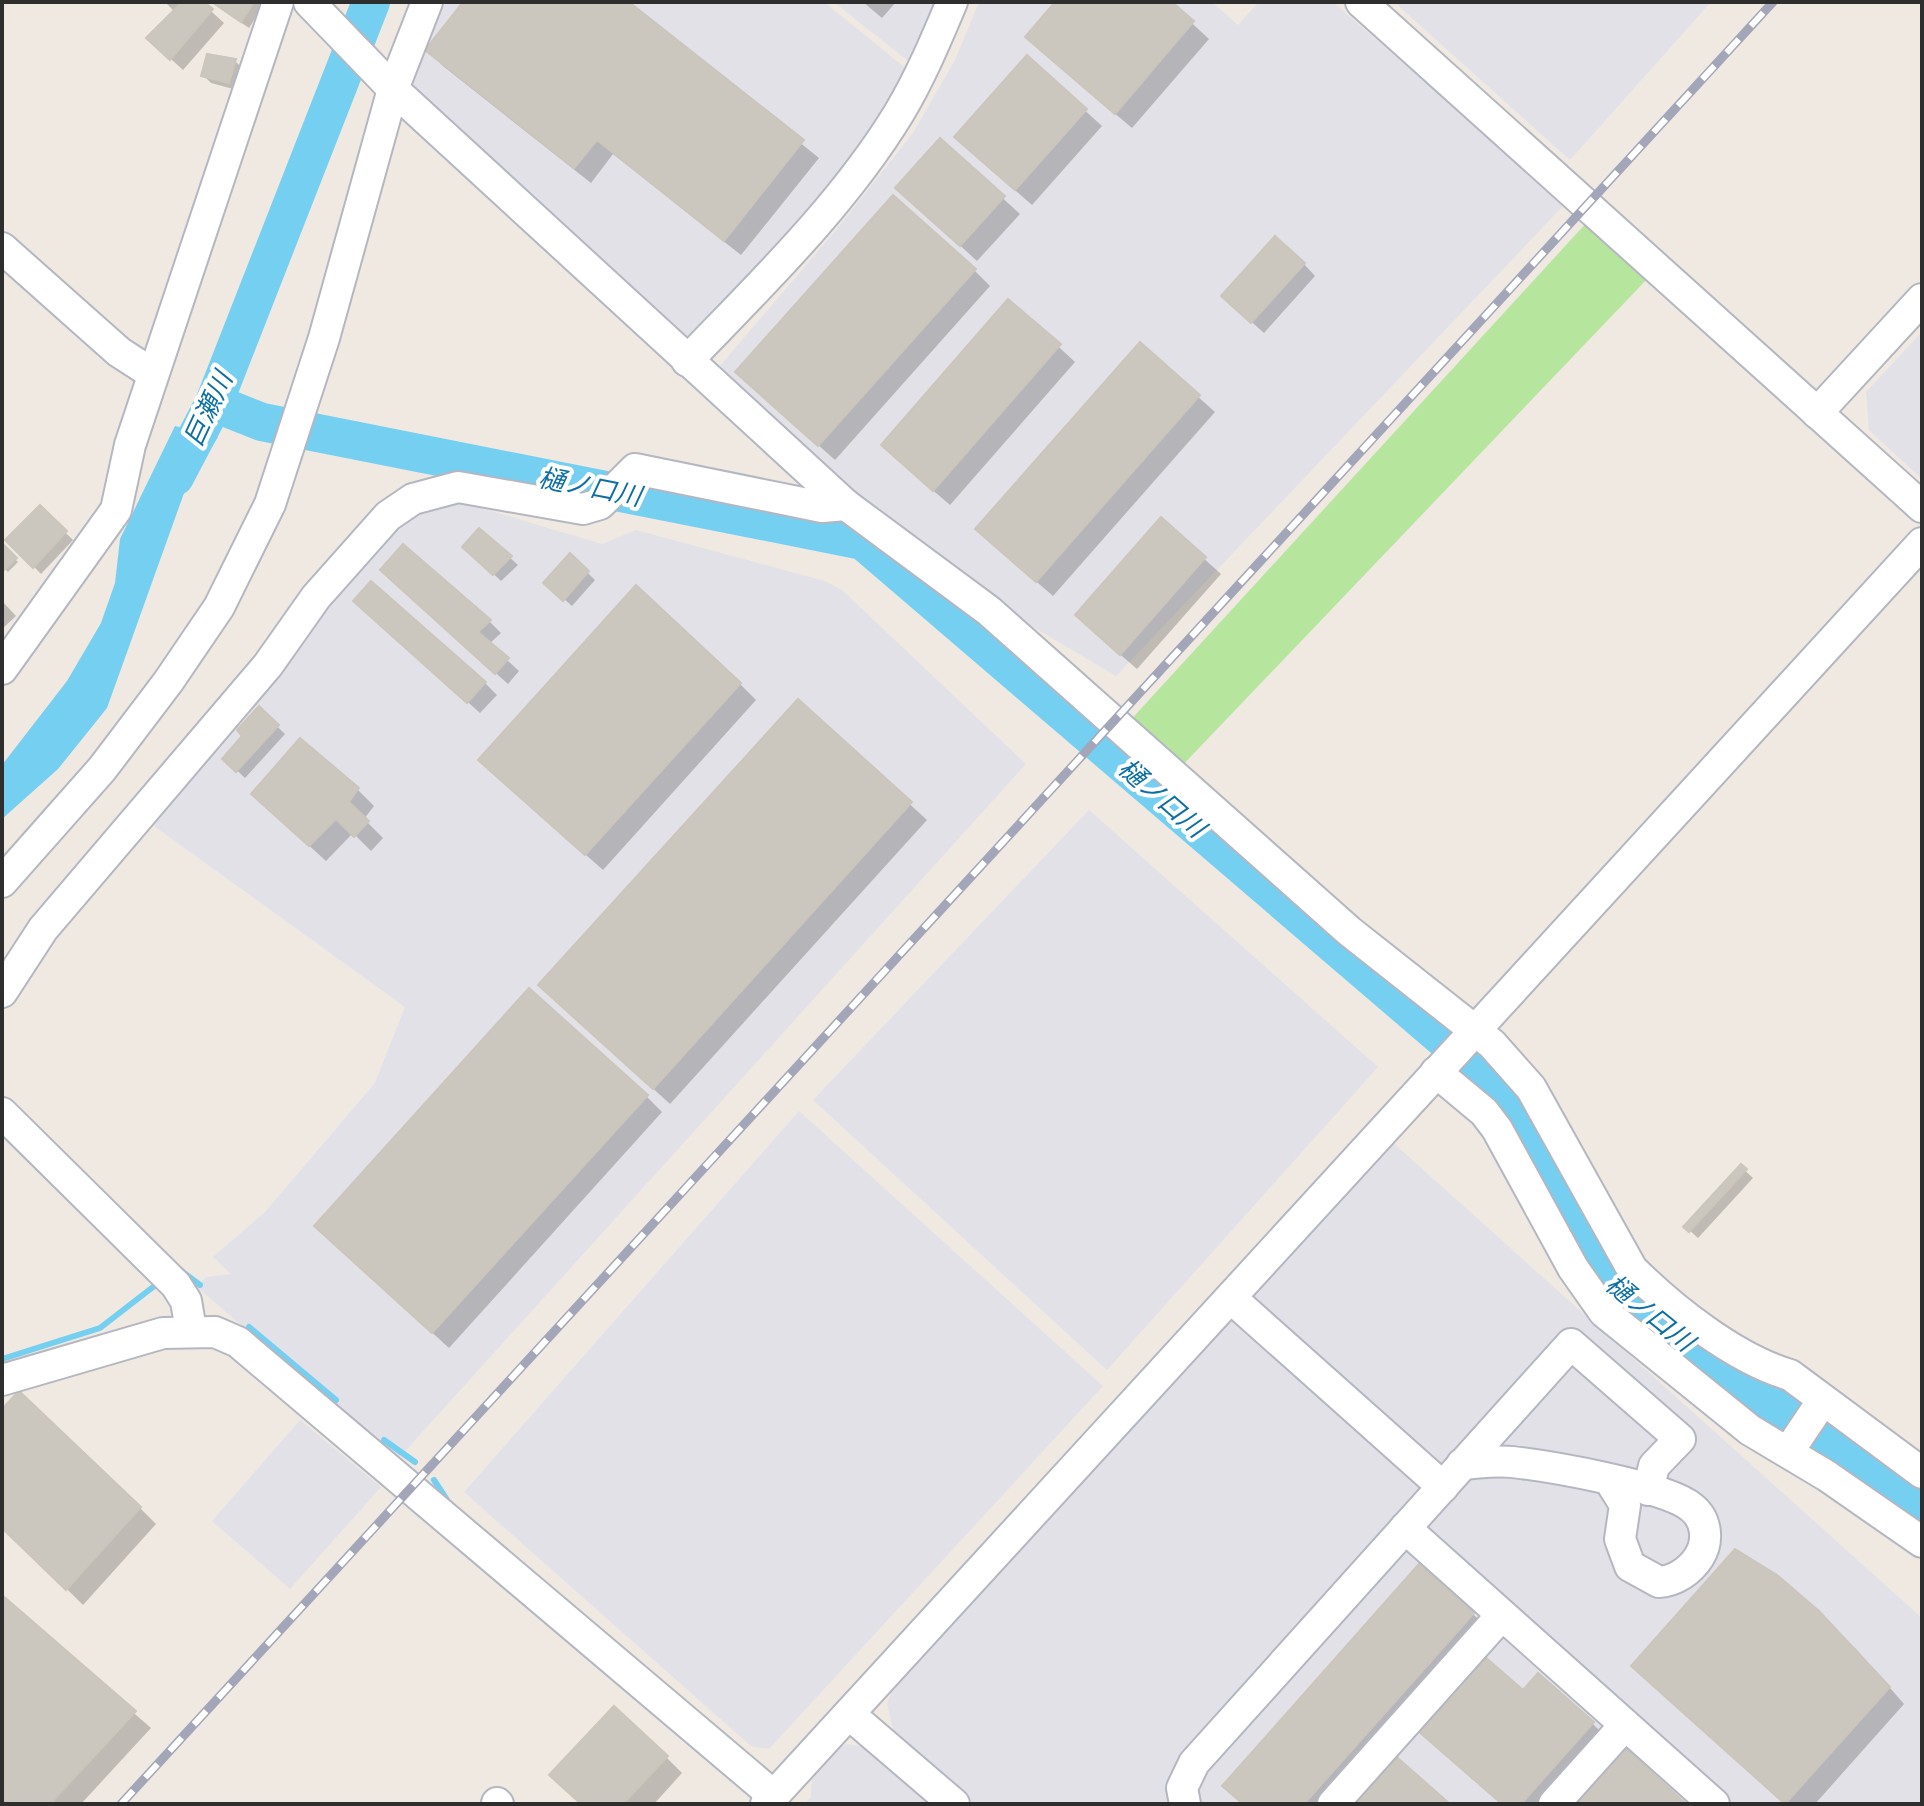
<svg xmlns="http://www.w3.org/2000/svg" width="1924" height="1806" viewBox="0 0 1924 1806" font-family="'PT Sans Narrow','Noto Sans JP',sans-serif">
	<rect width="100%" height="100%" fill="#efe9e1"/>
	<g fill="#e3e1e8">
		<path d="M439 2H824L908 70 888 111 847 167 773 255 684 342 407 85Z"/>
		<path d="M834 2H937L912 64Z"/>
		<path d="M979 2H1212L1238 25 1259 2H1333L1565 204 1116 676 1023 621 859 499 713 374 836 230 913 133 955 60Z"/>
		<path d="M1394 2H1711L1570 160Z"/>
		<path d="M1922 332V479L1869 430 1866 392Z"/>
		<path d="M454 500 602 544 636 530 825 581 842 590 1026 764 398 1459 197 1287 206 1277 231 1274 213 1257 265 1212 375 1083 405 1007 154 826 167 795 313 613 416 506Z"/>
		<path d="M1089 810 1378 1067 1107 1370 813 1100Z"/>
		<path d="M799 1111 1103 1386 769 1749 751 1746 464 1492Z"/>
		<path d="M1389 1139 1922 1618V1804H804L811 1797 812 1772 826 1756 847 1744 876 1749 893 1730 887 1704 895 1682Z"/>
		<path d="M300 1420 381 1487 290 1589 212 1521Z"/>
	</g>
	<path fill="#b6e59e" d="M1589 220 1650 276 1178 770 1126 725Z"/>
	<path fill="#75cff0" d="M175 426 218 437 188 482 107 708 58 769 2 819V765L67 681 101 623 115 583 120 539Z"/>
	<g fill="#0003">
		<path d="M165 2H201L224 23 183 70 160 49 175 12Z"/>
		<path d="M211 2H260L263 6 249 28Z"/>
		<path d="M465 2H626L819 158 741 255 613 154 591 183 443 66 427 50Z"/>
		<path d="M863 2H896L882 18Z"/>
		<path d="M1058 2H1169L1209 39 1132 128 1044 53Z"/>
		<path d="M208 57 235 61 243 69 237 90 211 83 203 75Z"/>
		<path d="M1027 58 1102 126 1032 205 973 153Z"/>
		<path d="M940 140 1020 214 977 261 914 203Z"/>
		<path d="M1304 264 1315 276 1264 333 1236 308Z"/>
		<path d="M974 270 990 286 835 460 754 388Z"/>
		<path d="M1009 301 1075 362 950 505 899 461Z"/>
		<path d="M1140 345 1215 412 1053 596 994 545Z"/>
		<path d="M40 508 73 540 41 574 8 540Z"/>
		<path d="M1161 520 1221 574 1137 669 1093 631Z"/>
		<path d="M479 530 518 565 501 581 465 547Z"/>
		<path d="M2 547 18 562 8 572 2 566Z"/>
		<path d="M570 556 595 580 572 606 546 583Z"/>
		<path d="M394 582 489 621 501 633 489 644 519 671 508 684Z"/>
		<path d="M2 601 16 616 2 629Z"/>
		<path d="M367 612 485 683 497 695 480 713Z"/>
		<path d="M740 684 756 700 603 870 497 776Z"/>
		<path d="M798 702 927 820 670 1104 557 1001Z"/>
		<path d="M259 709 285 734 245 778 225 759 245 736Z"/>
		<path d="M358 790 374 806 364 819 383 838 371 851 353 833 326 861 270 810Z"/>
		<path d="M646 1096 662 1112 449 1348 333 1242Z"/>
		<path d="M1741 1167 1753 1178 1698 1238 1686 1227Z"/>
		<path d="M2 1411 140 1508 156 1524 83 1605 2 1525Z"/>
		<path d="M1776 1577 1856 1649 1904 1704 1815 1804H1787L1650 1682Z"/>
		<path d="M2 1598 151 1728 81 1804H2Z"/>
		<path d="M1473 1614 1489 1630 1334 1804H1244Z"/>
		<path d="M1523 1693 1592 1723 1608 1739 1551 1804H1502Z"/>
		<path d="M666 1757 682 1773 654 1804H582Z"/>
	</g>
	<g fill="none" stroke-linecap="round" stroke-linejoin="round">
		<g stroke="#75cff0" stroke-width="6">
			<path d="M180 1270 200 1285"/>
			<path d="M249 1327 336 1400"/>
			<path d="M2 1359 100 1328 153 1287"/>
			<path d="M384 1440 415 1462"/>
			<path d="M434 1480 447 1500"/>
		</g>
		<g stroke="#75cff0" stroke-width="38">
			<path d="M214 403 262 422 863 541 1493 1081 1519 1116 1599 1272 1629 1302 1922 1513"/>
			<path d="M175 477 214 403 371 2"/>
		</g>
	</g>
	<g fill="#cbc7bf" stroke="#cbc5ba" stroke-width="2">
		<path d="M182 2H204L213 9 170 60 146 38Z"/>
		<path d="M212 2H254L241 22Z"/>
		<path d="M463 2H629L804 140 724 241 597 140 574 168 425 50Z"/>
		<path d="M1055 2H1172L1194 21 1115 114 1025 37Z"/>
		<path d="M207 54 236 59 229 83 201 76Z"/>
		<path d="M1027 55 1087 109 1015 190 954 137Z"/>
		<path d="M940 138 1005 196 960 246 895 188Z"/>
		<path d="M893 195 976 269 818 446 735 372Z"/>
		<path d="M1275 236 1305 263 1251 323 1221 296Z"/>
		<path d="M1008 299 1061 344 933 491 881 445Z"/>
		<path d="M1140 342 1200 395 1036 582 975 529Z"/>
		<path d="M40 505 67 531 33 568 5 540Z"/>
		<path d="M1161 517 1206 557 1120 655 1075 615Z"/>
		<path d="M479 528 512 556 493 575 462 547Z"/>
		<path d="M3 544 17 558 3 571 2 569Z"/>
		<path d="M403 544 491 620 478 632 509 658 495 674 380 570Z"/>
		<path d="M570 553 589 571 563 601 543 583Z"/>
		<path d="M371 581 486 682 467 703 353 601Z"/>
		<path d="M636 585 741 683 585 855 478 760Z"/>
		<path d="M798 699 912 802 653 1089 538 985Z"/>
		<path d="M259 706 279 725 236 772 222 759 242 736 237 730Z"/>
		<path d="M300 738 359 788 349 802 369 821 354 837 336 819 309 846 251 794Z"/>
		<path d="M529 988 648 1095 432 1333 314 1226Z"/>
		<path d="M1741 1164 1747 1169 1689 1232 1683 1227Z"/>
		<path d="M19 1391 141 1507 66 1590 2 1528V1409Z"/>
		<path d="M1735 1549 1777 1575 1819 1611 1890 1687 1785 1804 1631 1666Z"/>
		<path d="M1419 1564 1474 1613 1304 1804H1243L1222 1786Z"/>
		<path d="M2 1595 136 1711 50 1804H2Z"/>
		<path d="M1484 1656 1523 1690 1538 1673 1594 1722 1521 1804H1502L1418 1731Z"/>
		<path d="M614 1706 668 1756 623 1804H581L549 1775Z"/>
		<path d="M1622 1745 1686 1804H1568Z"/>
		<path d="M1392 1753 1450 1804H1348Z"/>
	</g>
	<g fill="none" stroke-linecap="round" stroke-linejoin="round">
		<defs>
			<g id="minor">
				<path d="M309 2 393 89 846 505 989 611 1349 931 1492 1044 1531 1088 1632 1269C1672 1309 1735 1359 1790 1375L1922 1473"/>
				<path d="M1361 2 1922 507"/>
				<path d="M2 248 119 352 153 374"/>
				<path d="M687 361C761 284 843 205 899 113 920 78 936 40 952 2"/>
				<path d="M1817 413 1922 299"/>
				<path d="M2 669 116 510 130 445 278 2"/>
				<path d="M2 882 102 769 168 682 219 607 270 504 324 338 393 89 427 2"/>
				<path d="M2 992 43 929 268 665 316 597 388 516 413 499 458 487 583 509 600 504 635 469 822 507 846 505"/>
				<path d="M1436 1072 1484 1112 1497 1129 1573 1268 1604 1312 1750 1430 1827 1476 1922 1542"/>
				<path d="M2 1113 176 1285 186 1301 191 1330"/>
				<path d="M1231 1298 1443 1487"/>
				<path d="M2 1380 163 1333 215 1332 238 1342 774 1796"/>
				<path d="M1788 1452 1823 1400"/>
				<path d="M1462 1464C1478 1463 1496 1460 1512 1462 1548 1466 1666 1486 1691 1507 1707 1519 1709 1541 1699 1557 1690 1571 1675 1581 1659 1582L1630 1566 1620 1539 1625 1505 1610 1481"/>
				<path d="M1405 1528 1714 1804"/>
				<path d="M849 1714 954 1804"/>
				<path d="M497 1803 498 1804"/>
				<path d="M766 1804 1922 543"/>
				<path d="M1185 1804 1182 1788 1194 1763 1571 1344 1680 1439 1654 1466 1648 1490"/>
				<path d="M1333 1804 1501 1616"/>
				<path d="M1554 1804 1625 1725"/>
			</g>
		</defs>
		<use href="#minor" stroke="#b4b7c1" stroke-width="34"/>
		<use href="#minor" stroke="#fff" stroke-width="30"/>
		<defs>
			<path id="rail" d="M121 1804 1773 2"/>
		</defs>
		<use href="#rail" stroke="#a3a6b8" stroke-width="9"/>
		<use href="#rail" stroke="#fff" stroke-width="6" stroke-dasharray="18" stroke-linecap="butt"/>
	</g>
	<g text-anchor="middle" stroke-width="8" stroke-linejoin="round" paint-order="stroke">
		<g font-size="26" font-style="italic" fill="#0d6fa3" stroke="#fff">
			<text transform="translate(208 409) rotate(-65)" y="9">巨瀬川</text>
			<text transform="translate(590 487) rotate(11)" y="9">樋ノ口川</text>
			<text transform="translate(1162 798) rotate(41)" y="9">樋ノ口川</text>
			<text transform="translate(1650 1313) rotate(39)" y="9">樋ノ口川</text>
		</g>
	</g>
	<rect width="1924" height="1806" fill="none" stroke="#2e2e2e" stroke-width="8"/>
</svg>
